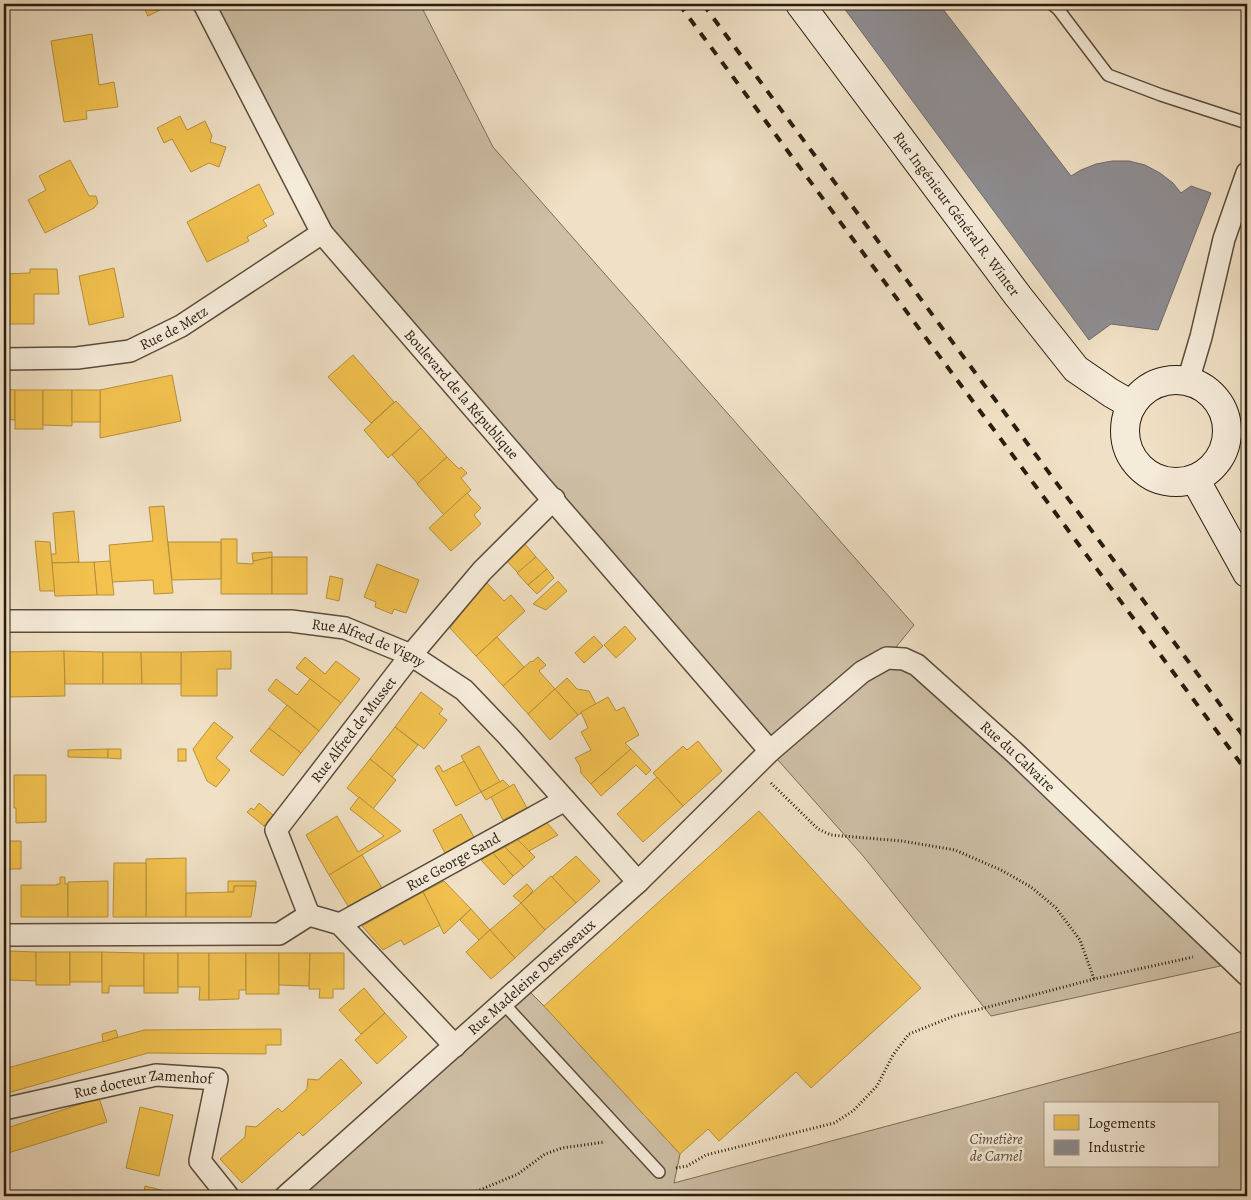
<svg xmlns="http://www.w3.org/2000/svg" width="1251" height="1200" viewBox="0 0 1251 1200" font-family="Alegreya,serif">
	<rect width="100%" height="100%" fill="#f0e0c5"/>
	<filter id="stains"><feTurbulence type="fractalNoise" baseFrequency=".004" numOctaves="4"/><feColorMatrix values="0 0 0 0 .2 0 0 0 0 .09 0 0 0 0 .02 0 0 0 .5 -.17"/></filter>
	<radialGradient id="worn" r=".72"><stop offset=".6" stop-color="#630" stop-opacity="0"/><stop offset="1" stop-color="#630" stop-opacity=".3"/></radialGradient>
	<g fill="#cebfa6" stroke="#7b6e5a" fill-rule="evenodd">
		<path d="M205 4H420L493 147 914 625 888 657 904 659 1234 963 991 1016 864 857 770 751 322 233Z"/>
		<path d="M523 985 544 1006 680 1154 674 1183 1247 1030V1196H303L455 1046ZM1045 1104H1217V1166H1045Z"/>
	</g>
	<g fill="#f2c14e" stroke="#b5903b">
		<path d="M142 4H169L170 5 148 16Z"/>
		<path d="M92 34 99 85 114 82 118 107 86 111 87 119 64 122 51 41Z"/>
		<path d="M180 116 187 130 205 121 212 136 210 142 226 147 219 167 209 163 191 172 172 139 164 143 157 128Z"/>
		<path d="M70 160 89 196H96L98 203 94 208 45 233 28 200 46 190 39 176Z"/>
		<path d="M259 184 274 214 263 220 267 226 247 237 249 241 207 262 187 222Z"/>
		<path d="M114 268 124 317 89 325 79 276Z"/>
		<path d="M30 269H57L59 294H34V324H4V274L30 273Z"/>
		<path d="M353 355 394 402 371 423 328 377Z"/>
		<path d="M172 375 181 421 100 438V390Z"/>
		<path d="M4 389 15 390V420L4 419Z"/>
		<rect x="15" y="390" width="28" height="39"/>
		<path d="M43 390H72V426L43 425Z"/>
		<rect x="72" y="390" width="28" height="32"/>
		<path d="M396 401 421 428 388 458 364 430Z"/>
		<path d="M421 428 447 457 418 484 392 455Z"/>
		<path d="M447 457 459 469 461 467 467 473 461 478 471 490 444 515 417 484Z"/>
		<path d="M467 493 481 508 474 515 481 524 451 551 429 528Z"/>
		<path d="M164 506 173 593 154 594 153 580 112 582 109 545 153 541 149 507Z"/>
		<path d="M74 511 79 562 52 563 51 554H56L53 513Z"/>
		<path d="M221 539H237V563L253 564V561L272 557V594H221Z"/>
		<path d="M35 541 50 542 55 591H40Z"/>
		<path d="M168 542H221V579L172 580Z"/>
		<path d="M525 544 536 557 518 573 507 561Z"/>
		<path d="M272 552V557L253 561 252 553Z"/>
		<rect x="272" y="557" width="35" height="37"/>
		<path d="M536 557 547 569 528 585 517 573Z"/>
		<path d="M110 561 114 595H97L94 562Z"/>
		<path d="M94 562 97 595 55 596 52 563Z"/>
		<path d="M377 564 419 580 406 613 394 609 392 614 375 607 376 602 364 597Z"/>
		<path d="M547 569 554 578 537 594 528 585Z"/>
		<path d="M330 576 343 579 339 601 326 598Z"/>
		<path d="M558 581 567 591 546 610 533 604Z"/>
		<path d="M486 582 504 601 511 595 525 611 476 656 450 628Z"/>
		<path d="M625 626 636 639 616 658 604 645Z"/>
		<path d="M594 636 603 646 584 663 575 653Z"/>
		<path d="M497 637 524 667 503 686 476 656Z"/>
		<path d="M64 651 65 696 5 697V652Z"/>
		<path d="M64 651 103 652V684H65Z"/>
		<path d="M231 651V669H217V696H181V652Z"/>
		<path d="M103 652H141L142 684H103Z"/>
		<path d="M141 652H181V684H142Z"/>
		<path d="M305 657 325 674 336 661 360 679 341 703 296 668Z"/>
		<path d="M538 657 546 665 539 671 555 689 528 714 503 686 531 661 532 662Z"/>
		<path d="M567 678 577 689 589 691 596 704 578 715 555 689Z"/>
		<path d="M276 679 297 695 310 679 341 703 319 731 268 690Z"/>
		<path d="M555 689 578 715 550 740 528 714Z"/>
		<path d="M421 692 443 709 439 714 447 720 424 749 395 727Z"/>
		<path d="M608 697 616 711 624 707 639 735 625 743 631 749 591 784 581 773 580 766 575 758 591 750 581 732 588 728 581 712Z"/>
		<path d="M287 705 319 731 301 753 269 728Z"/>
		<path d="M214 722 233 737 216 758 230 770 216 787 207 781 193 749Z"/>
		<path d="M395 727 418 745 392 777 370 759Z"/>
		<path d="M269 728 301 753 283 776 250 751Z"/>
		<path d="M698 741 722 771 683 806 653 773 683 746 687 750Z"/>
		<path d="M479 746 500 782 481 792 461 756Z"/>
		<path d="M108 749V758L68 757V750Z"/>
		<path d="M108 749H121V759L108 758Z"/>
		<rect x="178" y="749" width="8" height="12"/>
		<path d="M631 749 651 770 646 775 636 765 601 796 591 784Z"/>
		<path d="M370 759 396 780 373 809 347 788Z"/>
		<path d="M464 761 481 792 456 806 435 768 439 765 443 772Z"/>
		<path d="M14 775H46V822L16 823V808H14Z"/>
		<path d="M657 777 683 806 643 842 617 814Z"/>
		<path d="M503 780 510 787 486 800 481 792Z"/>
		<path d="M514 784 527 808 503 820 491 797Z"/>
		<path d="M359 797 401 831 329 875 306 835 337 816 358 852 384 836 350 809Z"/>
		<path d="M259 803 273 815 264 826 247 812 251 808 254 810Z"/>
		<path d="M759 811 921 988 811 1088 796 1072 719 1141 708 1129 680 1154 544 1006Z"/>
		<path d="M461 814 474 837 445 853 433 830Z"/>
		<path d="M547 823 558 835 529 851 518 840Z"/>
		<path d="M518 840 535 857 524 867 505 847Z"/>
		<path d="M4 841H21V869H7L6 852H4Z"/>
		<path d="M505 847 524 867 513 876 493 853Z"/>
		<path d="M493 853 513 876 504 885 481 860Z"/>
		<path d="M362 855 382 888 348 906 329 875Z"/>
		<path d="M576 856 600 881 576 903 552 877Z"/>
		<path d="M186 858V917H146V859Z"/>
		<path d="M114 863H146V917H113Z"/>
		<path d="M551 876 576 903 545 930 521 903Z"/>
		<path d="M60 877H65V884H68V917H21V885H57V884H60Z"/>
		<path d="M108 881V917H68V882Z"/>
		<path d="M228 881H256V886H234V892H228Z"/>
		<path d="M444 881 471 909 444 934 423 892Z"/>
		<path d="M527 884 533 891 521 903 513 896Z"/>
		<path d="M234 886H256L251 917H186V893L234 892Z"/>
		<path d="M423 892 440 925 404 945 401 940 383 950 362 926Z"/>
		<path d="M521 903 545 930 515 958 490 930Z"/>
		<path d="M471 909 490 930 479 940 460 920Z"/>
		<path d="M490 930 515 958 491 979 466 952Z"/>
		<rect x="4" y="951" width="5" height="29"/>
		<path d="M9 951 36 952 37 981 9 980Z"/>
		<rect x="36" y="952" width="34" height="33"/>
		<rect x="70" y="952" width="32" height="30"/>
		<path d="M102 952 144 953V986H109V993H102Z"/>
		<rect x="144" y="953" width="34" height="40"/>
		<path d="M178 953H209V1000H199L200 987H178Z"/>
		<path d="M209 953H246V990H239V999L209 1000Z"/>
		<rect x="246" y="953" width="33" height="41"/>
		<path d="M279 953H310L309 986 279 985Z"/>
		<path d="M310 953H344V989H333V998H319L320 989H309Z"/>
		<path d="M364 988 385 1013 361 1034 339 1010Z"/>
		<path d="M385 1013 407 1037 377 1064 355 1040Z"/>
		<path d="M281 1029V1045H266V1054L148 1053 4 1094V1069L144 1030Z"/>
		<path d="M116 1030 118 1037 103 1042 102 1034Z"/>
		<path d="M341 1059 362 1083 303 1136 299 1132 242 1183 220 1159 245 1137 246 1126 256 1127 278 1108 282 1112 307 1089 308 1079 318 1080Z"/>
		<path d="M99 1098 107 1122 5 1154 4 1129Z"/>
		<path d="M140 1107 173 1115 159 1176 126 1168Z"/>
		<path d="M145 1186 177 1194 176 1196H143Z"/>
	</g>
	<path fill="#8d8d92" stroke="#6f6b6a" d="M841 4H939L1071 176 1081 170 1096 164 1112 161H1129L1145 165 1160 173 1173 183 1181 193 1191 186 1211 193 1158 330 1111 324 1089 340Z"/>
	<g fill="none" stroke-linecap="round" stroke-linejoin="round">
		<defs>
			<g id="lane">
				<path d="M1052 4 1058 9 1108 75 1161 95 1247 123"/>
				<path d="M503 1003 659 1172"/>
			</g>
			<g id="street">
				<path id="s1" d="M204 4 322 233 770 751"/>
				<path id="s2" d="M4 359 77 358 130 351 181 326 322 233"/>
				<path d="M1188 381 1201 337 1224 239 1247 173"/>
				<path id="s3" d="M4 621H291L345 628 411 655 464 690 508 736 638 882"/>
				<path id="s4" d="M309 915 276 830 411 655 482 571 554 499"/>
				<path id="s5" d="M340 924 565 800"/>
				<path d="M4 935 279 934 309 915 340 924 455 1046"/>
				<path id="s6" d="M4 1109 156 1075 217 1079 200 1161 228 1196"/>
				<path id="s7" d="M286 1196 638 882 770 751 862 672 887 658 904 659 917 665 1014 752 1247 975"/>
			</g>
			<g id="secondary">
				<path id="s8" d="M800 4 1018 296 1076 369 1111 393 1132 405"/>
				<circle cx="1176" cy="431" r="51"/>
				<path d="M1195 479 1247 573"/>
			</g>
		</defs>
		<use href="#lane" stroke="#5a4d3c" stroke-width="14"/>
		<use href="#street" stroke="#5a4d3c" stroke-width="24"/>
		<use href="#secondary" stroke="#281c0e" stroke-width="30"/>
		<g stroke="#281c0e" stroke-width="3" stroke-dasharray="1 2.5" stroke-linecap="butt">
			<path d="M771 783 818 829 831 835 902 841 955 850 1001 870 1031 887 1056 908 1080 940 1094 979"/>
			<path d="M676 1168 687 1166 706 1155 834 1123 853 1111 877 1086 893 1055 909 1034 954 1016 1094 979 1193 957"/>
			<path d="M456 1196 475 1192 518 1174 545 1154 562 1148 605 1142"/>
		</g>
		<use href="#lane" stroke="#f5ebd9" stroke-width="11"/>
		<use href="#street" stroke="#f5ebd9" stroke-width="21"/>
		<use href="#secondary" stroke="#f5ebd9" stroke-width="28"/>
		<g stroke="#281c0e" stroke-width="4" stroke-dasharray="9 9" stroke-linecap="butt">
			<path d="M679 4 1247 772"/>
			<path d="M703 4 1247 741"/>
		</g>
	</g>
	<g text-anchor="middle" stroke-width="5" stroke-linejoin="round" paint-order="stroke">
		<g font-size="15" fill="#281c0e" stroke="#f5ebd9">
			<text dy="5" stroke="none"><textPath href="#s8" startOffset="262">Rue Ingénieur Général R. Winter</textPath></text>
			<text dy="5" stroke="none"><textPath href="#s2" startOffset="176">Rue de Metz</textPath></text>
			<text dy="5" stroke="none"><textPath href="#s1" startOffset="471">Boulevard de la République</textPath></text>
			<text dy="5" stroke="none"><textPath href="#s3" startOffset="368">Rue Alfred de Vigny</textPath></text>
			<text dy="5" stroke="none"><textPath href="#s4" startOffset="218">Rue Alfred de Musset</textPath></text>
			<text dy="5" stroke="none"><textPath href="#s7" startOffset="975">Rue du Calvaire</textPath></text>
			<text dy="5" stroke="none"><textPath href="#s5" startOffset="129">Rue George Sand</textPath></text>
			<text dy="5" stroke="none"><textPath href="#s7" startOffset="329">Rue Madeleine Desroseaux</textPath></text>
			<text dy="5" stroke="none"><textPath href="#s6" startOffset="142">Rue docteur Zamenhof</textPath></text>
		</g>
		<g font-size="15" font-style="italic" fill="#5a4d3c" stroke="#f5ebd9">
			<text x="996" y="1144">Cimetière<tspan x="996" dy="17">de Carnel</tspan></text>
		</g>
	</g>
	<rect width="1251" height="1200" fill="none" stroke="#f0e0c5" stroke-width="20"/>
	<rect x="5" y="5" width="1241" height="1190" fill="none" stroke="#281c0e" stroke-width="2.5"/>
	<rect x="10" y="10" width="1231" height="1180" fill="none" stroke="#281c0e"/>
	<rect x="1044" y="1102" width="175" height="65" fill="#f5ebd9" stroke="#a39888"/>
	<rect x="1054" y="1115" width="25" height="15" fill="#f2c14e" stroke="#a39888"/>
	<text x="1088" y="1128" font-size="15" fill="#281c0e">Logements</text>
	<rect x="1054" y="1140" width="25" height="15" fill="#8d8d92" stroke="#a39888"/>
	<text x="1088" y="1152" font-size="15" fill="#281c0e">Industrie</text>
	<rect width="100%" height="100%" filter="url(#stains)"/>
	<rect width="100%" height="100%" fill="url(#worn)"/>
</svg>
